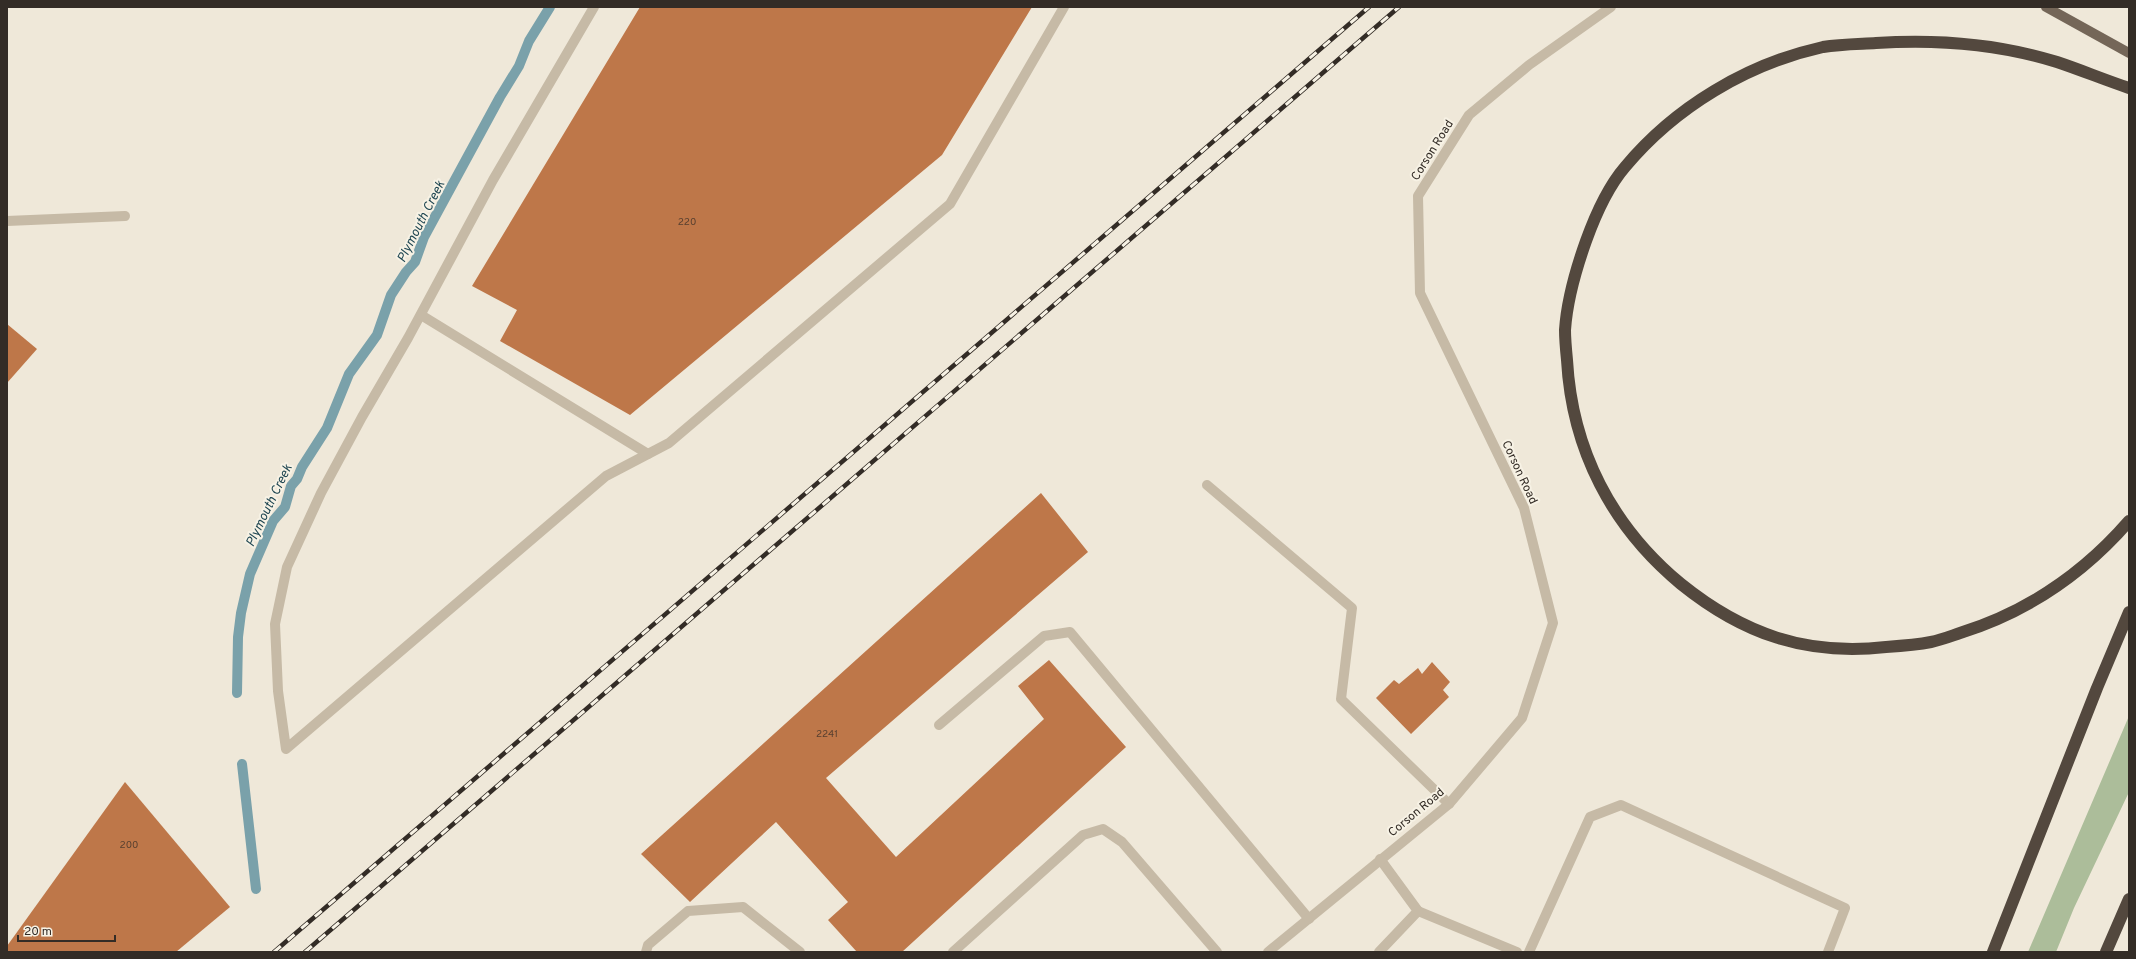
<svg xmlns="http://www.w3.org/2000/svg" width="2136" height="959" viewBox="0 0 2136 959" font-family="Overpass,sans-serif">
	<rect width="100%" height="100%" fill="#efe8d9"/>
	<path fill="#acbd9a" d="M2129 716V792L2074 908 2056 952H2028Z"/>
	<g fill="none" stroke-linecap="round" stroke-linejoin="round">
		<g stroke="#7aa1aa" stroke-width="10">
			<path d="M237 693 238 637 241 613 250 574 273 521 285 507 291 486 297 479 302 467 327 428 349 374 377 335 391 295 406 272 415 262 424 237 437 213 500 97 519 66 529 41 550 7"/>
			<path d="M242 764 256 889"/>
		</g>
	</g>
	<g fill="#be7749">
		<path d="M640 7H1032L942 155 630 415 500 341 517 310 472 286Z"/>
		<path d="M7 324 37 349 7 383Z"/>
		<path d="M1041 493 1088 552 826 778 896 857 1044 719 1018 686 1049 660 1126 747 902 952H857L828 920 848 902 776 822 690 902 641 854Z"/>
		<path d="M1432 662 1450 682 1443 690 1449 697 1411 734 1376 698 1394 680 1399 684 1418 668 1422 674Z"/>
		<path d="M125 782 230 907 176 952H7V946Z"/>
	</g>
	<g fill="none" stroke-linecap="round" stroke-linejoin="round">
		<g stroke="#c6baa6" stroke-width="10">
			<path d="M594 7 493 180 408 338 362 417 321 493 287 567 275 624 278 691 286 749 606 476 669 443 950 204 1064 7"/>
			<path d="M7 221 125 216"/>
			<path d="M421 315 648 454"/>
			<path d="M1207 485 1352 608 1341 699 1449 804"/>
			<path d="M939 725 1044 636 1070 632 1309 919"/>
			<path d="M1418 911 1517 952"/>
			<path d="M646 952 648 945 688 911 743 907 800 952"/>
			<path d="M953 952 1083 835 1103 829 1122 842 1217 952"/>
			<path d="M1379 952 1418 911 1380 859"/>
			<path d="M1529 952 1590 817 1621 805 1845 908 1828 952"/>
		</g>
		<path stroke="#c6baa6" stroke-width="10" d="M1268 952 1449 804 1522 718 1553 623 1524 508 1420 293 1418 196 1469 115 1529 65 1611 7"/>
		<path stroke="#746658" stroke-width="10" d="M2046 7 2129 53"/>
		<g stroke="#53483e" stroke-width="12">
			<path d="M2129 88C2105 80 2081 70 2057 62 1999 44 1937 39 1876 43 1859 44 1840 44 1823 47 1747 64 1675 107 1625 167 1607 188 1595 216 1586 241 1576 269 1567 300 1565 330 1565 340 1566 350 1567 360 1572 450 1612 527 1681 584 1743 634 1806 656 1886 647 1901 646 1916 645 1931 642 1941 640 1951 636 1960 633 2027 612 2083 574 2129 521"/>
			<path d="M1993 952 2097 688 2129 612"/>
			<path d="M2106 952 2129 899"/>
		</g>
		<defs>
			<g id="rail">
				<path d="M274 952 1369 7"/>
				<path d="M305 952 1399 7"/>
			</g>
		</defs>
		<use href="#rail" stroke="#332c26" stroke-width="4.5"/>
		<use href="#rail" stroke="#f7f2e5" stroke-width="3" stroke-dasharray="9" stroke-linecap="butt"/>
	</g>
	<g text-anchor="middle" stroke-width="4" stroke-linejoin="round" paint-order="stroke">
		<g font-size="10" fill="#563f2f">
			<text x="687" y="225">220</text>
			<text x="827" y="737">2241</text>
			<text x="129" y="848">200</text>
		</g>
		<g font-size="12" fill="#332c26" stroke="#f7f2e5">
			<text transform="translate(1432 150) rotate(-58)" y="4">Corson Road</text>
			<text transform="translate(1520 472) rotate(65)" y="4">Corson Road</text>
			<text transform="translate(1416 812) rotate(-40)" y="4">Corson Road</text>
		</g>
		<g font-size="13" font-style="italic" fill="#1f4651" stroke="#f7f2e5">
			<text transform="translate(420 221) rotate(-63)" y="5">Plymouth Creek</text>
			<text transform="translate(268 505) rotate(-64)" y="5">Plymouth Creek</text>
		</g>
	</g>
	<rect width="2136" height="959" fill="none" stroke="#332c26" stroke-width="16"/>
	<path d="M18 935v6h97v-6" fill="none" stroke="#332c26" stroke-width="2"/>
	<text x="24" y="935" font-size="12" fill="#332c26" stroke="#f7f2e5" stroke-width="3" paint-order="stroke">20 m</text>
</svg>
